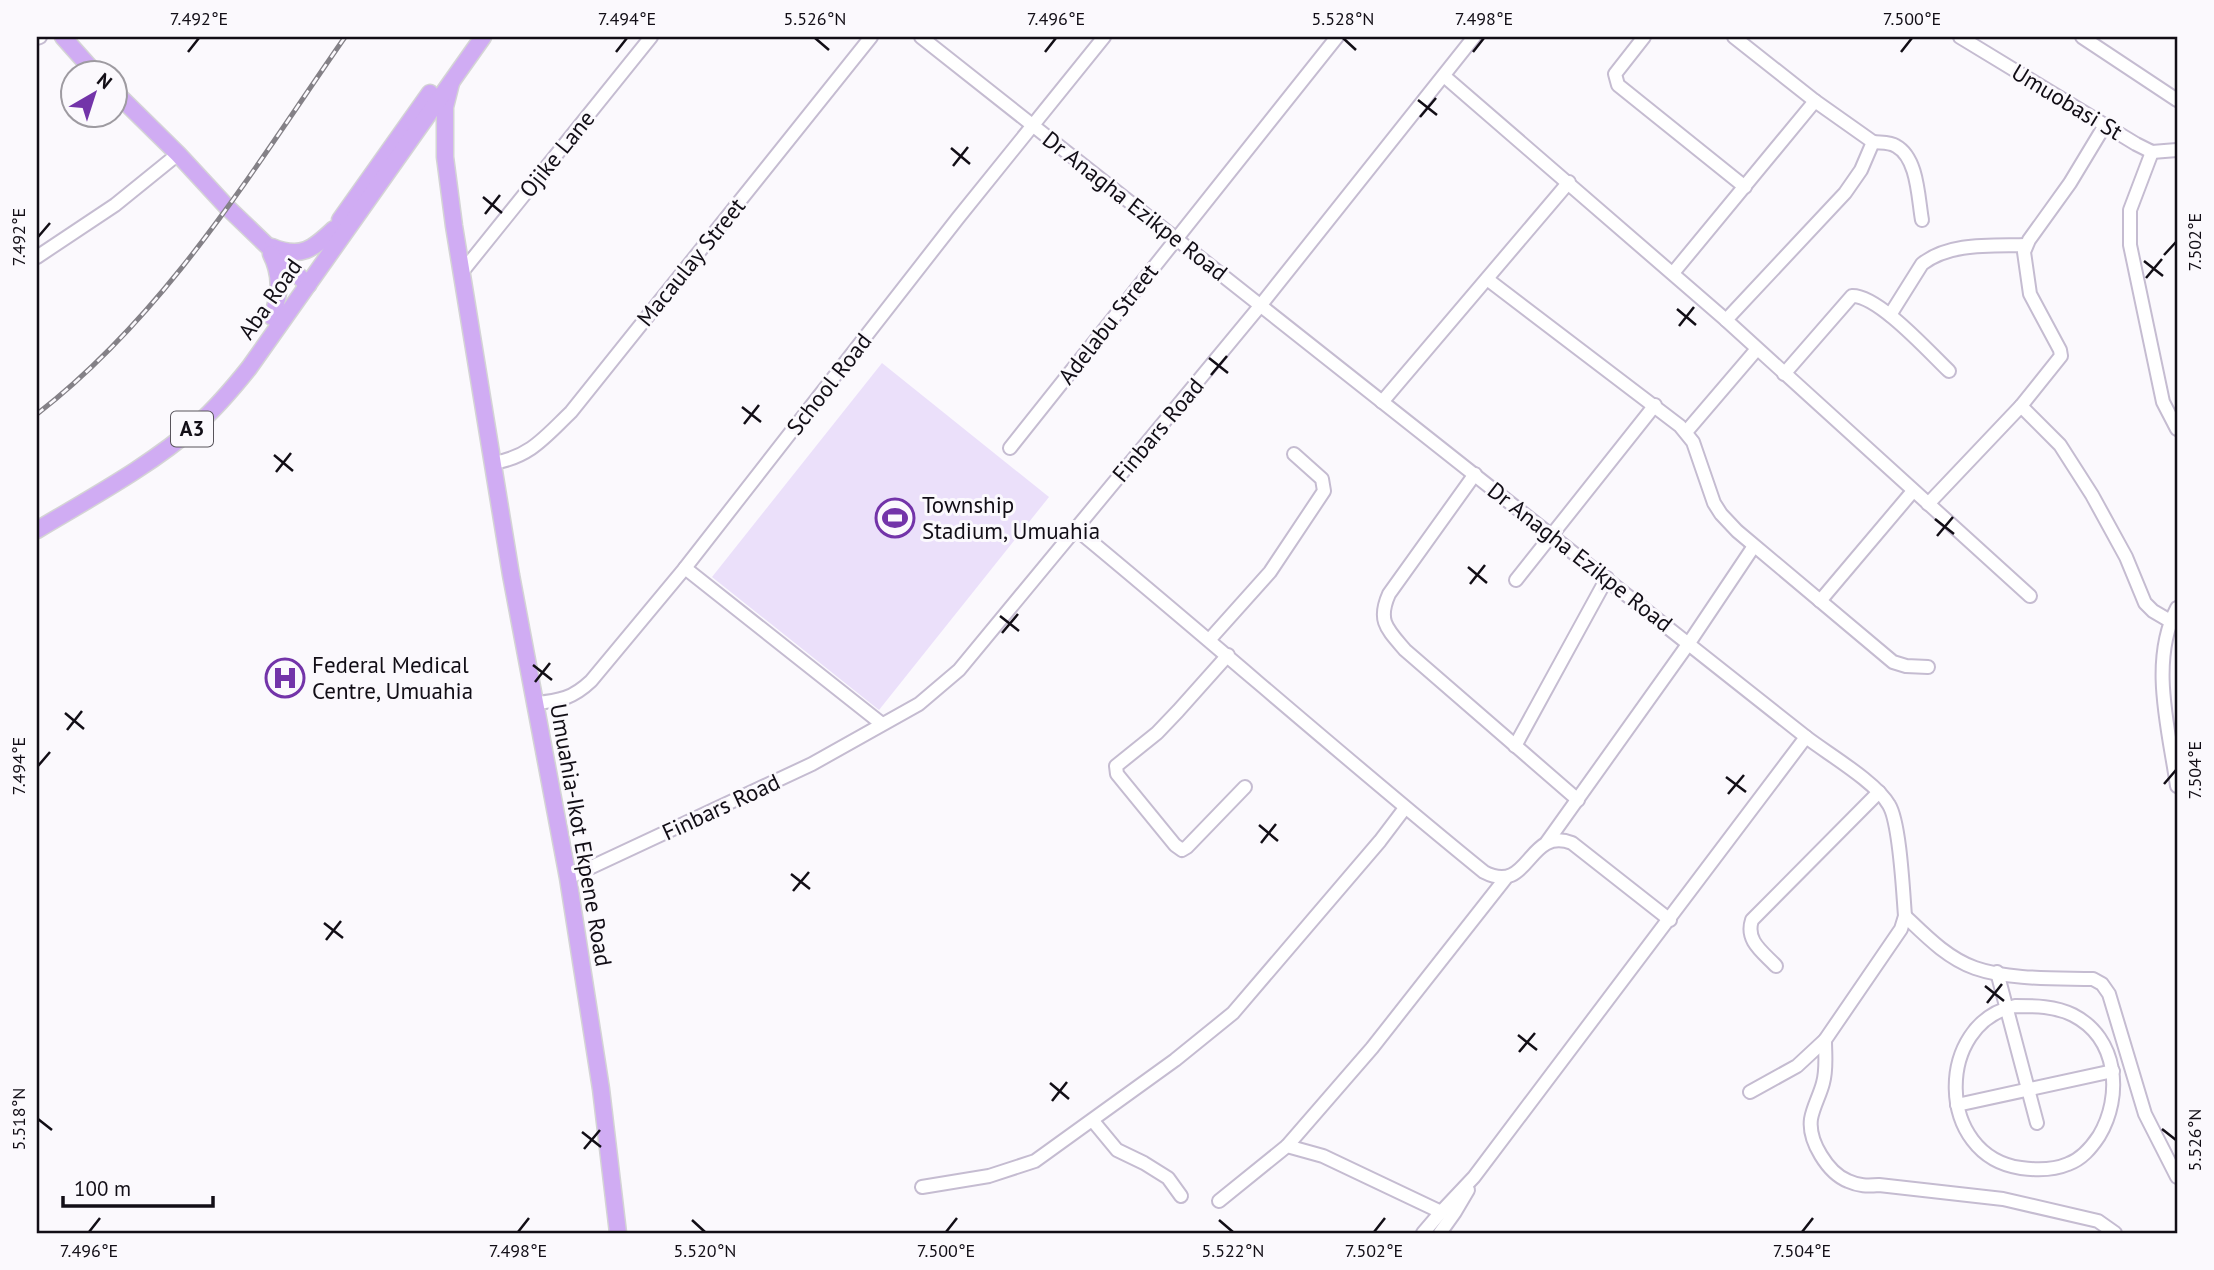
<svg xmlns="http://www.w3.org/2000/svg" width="2214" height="1270" viewBox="0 0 2214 1270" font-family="'PT Sans',sans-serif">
	<rect width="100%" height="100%" fill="#fbf9fd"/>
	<path fill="#ebe0fa" d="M882 363 1049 497 879 710 712 577Z"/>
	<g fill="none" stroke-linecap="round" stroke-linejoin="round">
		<defs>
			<g id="minor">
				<path d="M921 37 1806 737 1474 1177 1441 1212 1423 1233"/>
				<path d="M1644 37 1615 74 1618 85 1745 187"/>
				<path d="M1960 37 2136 144 2152 152 2177 150"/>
				<path d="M2082 37 2177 100"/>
				<path d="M37 38 40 37"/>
				<path d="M1444 76 1726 320 2030 596"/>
				<path d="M1873 142C1881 143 1890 142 1896 146 1918 158 1918 198 1922 220"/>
				<path d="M2152 152 2130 210V245L2163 402 2177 429"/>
				<path d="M37 257 115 205 178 154"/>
				<path d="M462 272 651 37"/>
				<path d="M1673 273 1815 101"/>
				<path d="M1487 279 1680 426 1693 442 1714 503 1721 514 1737 531 1893 662 1906 666 1928 667"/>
				<path d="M1890 315 1922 264C1950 242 1992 246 2026 245"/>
				<path d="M1726 320 1845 193 1861 170 1873 142 1815 101 1734 37"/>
				<path d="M1784 374 1852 296C1878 295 1929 352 1949 371"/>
				<path d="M1382 402 1569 182"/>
				<path d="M2021 406 2060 445 2092 495 2126 557 2145 603 2153 611 2170 621"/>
				<path d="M1686 432 1757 349"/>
				<path d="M1010 448 1337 37"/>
				<path d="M493 463C530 457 545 437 571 412L871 37"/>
				<path d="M1475 474 1389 594C1377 621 1387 629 1405 650L1578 800"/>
				<path d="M1928 504 2021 406 2061 356 2060 350 2030 294 2024 252 2029 240 2070 183 2105 125"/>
				<path d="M1076 529C1213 642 1346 760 1484 872 1530 896 1527 826 1572 843L1670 920"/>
				<path d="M685 568 882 724"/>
				<path d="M1516 580 1655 405"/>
				<path d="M1820 601 1913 491"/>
				<path d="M2177 608C2149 661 2169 730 2177 786"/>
				<path d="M1210 639 1270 572 1324 491 1322 479 1294 454"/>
				<path d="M1228 655 1178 711 1157 733 1116 766 1117 774 1175 845 1182 850 1187 847 1245 787"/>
				<path d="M535 703C560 701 573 698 591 681L685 568 958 218 1104 37"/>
				<path d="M1515 746 1607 578"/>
				<path d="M1547 842 1689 643 1754 546"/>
				<path d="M568 878 812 764 919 704 959 670 1260 306 1474 37"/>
				<path d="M1905 916C1926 936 1947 958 1975 968 2009 980 2057 978 2093 979L2102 984 2109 994 2145 1114 2177 1177"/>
				<path d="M1776 966C1763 952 1745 941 1752 920L1879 792"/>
				<path d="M1997 972 2037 1123"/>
				<path d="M2015 1006C2035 1006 2055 1006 2073 1015 2118 1038 2123 1096 2099 1136 2091 1148 2082 1159 2068 1164 2054 1170 2036 1170 2021 1168 1935 1156 1935 1023 2015 1006Z"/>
				<path d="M1825 1040C1825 1055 1827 1069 1823 1083 1820 1095 1813 1107 1811 1119 1808 1141 1828 1173 1848 1181 1859 1186 1867 1186 1879 1185L2003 1199 2098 1221 2115 1233"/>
				<path d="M1750 1092 1797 1066 1825 1040 1901 929 1905 916C1903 892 1900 823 1889 805 1876 782 1828 754 1806 737"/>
				<path d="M1957 1105 2113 1071"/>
				<path d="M1093 1121 1117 1150 1144 1163 1168 1178 1181 1196"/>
				<path d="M1287 1146 1372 1048 1505 879"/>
				<path d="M922 1187 989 1176 1035 1161 1175 1060 1233 1013 1380 841 1405 808"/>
				<path d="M1219 1201 1287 1146 1323 1156 1441 1212"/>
				<path d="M1440 1233 1455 1212 1468 1190"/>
			</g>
			<g id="major">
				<path d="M63 37 96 74"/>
				<path d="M451 83 445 107V157L454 226 511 575 568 878 601 1089 618 1233"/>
				<path d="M116 93 178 154 227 207 308 285"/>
				<path d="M340 220 430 93"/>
				<path d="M272 247C301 259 313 249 334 229"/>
				<path d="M271 254C282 276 280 294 272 317"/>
				<path d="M37 530C92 497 150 466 198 424 217 407 233 388 249 368L483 37"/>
			</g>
		</defs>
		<use href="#minor" stroke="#c5bcd1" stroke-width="16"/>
		<use href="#major" stroke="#d4d4d5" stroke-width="19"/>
		<use href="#minor" stroke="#fff" stroke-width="12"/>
		<use href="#major" stroke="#d0acf3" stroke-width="16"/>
		<defs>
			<path id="rail" d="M37 414C167 313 252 171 345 37"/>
		</defs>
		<use href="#rail" stroke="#848187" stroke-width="5"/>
		<use href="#rail" stroke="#fbf9fd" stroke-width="2.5" stroke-dasharray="8" stroke-linecap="butt"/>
	</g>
	<path fill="none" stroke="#120e16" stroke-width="2.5" d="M815 38 829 50M1343 38 1356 50M188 52 199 38M616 52 627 38M1045 52 1056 38M1473 52 1484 38M1901 52 1912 38M1418 100 1437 115M1420 117 1436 98M951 148 970 164M953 166 968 147M483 197 502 213M485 214 500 195M38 237 50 223M2164 255 2176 242M2144 261 2163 276M2146 278 2162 259M1677 309 1696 325M1679 326 1694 307M1209 358 1228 373M1211 375 1227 356M742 407 761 422M744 424 759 405M274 455 293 471M276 472 291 453M1935 519 1954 534M1937 536 1953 517M1468 567 1487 583M1470 584 1485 565M1000 616 1019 631M1002 633 1018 614M533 665 552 680M535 682 550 663M65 713 84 729M67 730 82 711M38 766 50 752M1726 777 1746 792M2164 784 2176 770M1728 794 1744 775M1259 825 1278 841M1261 843 1276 824M791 874 810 889M793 891 809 872M324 923 343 938M326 940 341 921M1985 986 2004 1001M1987 1003 2002 984M1518 1035 1537 1050M1519 1052 1535 1033M1050 1083 1069 1099M1052 1101 1067 1082M38 1119 52 1130M2162 1129 2176 1140M582 1132 601 1147M584 1149 600 1130M692 1220 705 1232M1219 1220 1233 1232M89 1232 100 1218M518 1232 529 1218M946 1232 957 1218M1374 1232 1385 1218M1802 1232 1813 1218"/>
	<defs>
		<symbol id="stadium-ring" viewBox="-11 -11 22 22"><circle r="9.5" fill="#fbf9fd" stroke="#7334a9" stroke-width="1.5"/><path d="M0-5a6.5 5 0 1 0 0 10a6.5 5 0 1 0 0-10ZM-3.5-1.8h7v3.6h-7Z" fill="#7334a9"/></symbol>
		<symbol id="hospital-ring" viewBox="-11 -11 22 22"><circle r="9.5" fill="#fbf9fd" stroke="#7334a9" stroke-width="1.5"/><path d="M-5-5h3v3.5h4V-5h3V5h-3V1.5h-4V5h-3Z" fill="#7334a9"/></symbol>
	</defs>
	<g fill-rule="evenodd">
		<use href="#stadium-ring" x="873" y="496" width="44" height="44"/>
		<use href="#hospital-ring" x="263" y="656" width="44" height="44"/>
	</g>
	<g text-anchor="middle" stroke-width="6" stroke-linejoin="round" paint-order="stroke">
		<rect fill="#fbf9fd" stroke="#58545b" stroke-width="2" x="171" y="411.5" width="42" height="35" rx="5"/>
		<g font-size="21" font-weight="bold" fill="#120e16">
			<text x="192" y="436">A3</text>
		</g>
		<g font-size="23" fill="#120e16" stroke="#fbf9fd">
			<text transform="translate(2067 102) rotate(31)" y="8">Umuobasi St</text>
			<text transform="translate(557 154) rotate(-51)" y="8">Ojike Lane</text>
			<text transform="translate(1135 206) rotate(38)" y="8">Dr Anagha Ezikpe Road</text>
			<text transform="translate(691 262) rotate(-51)" y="8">Macaulay Street</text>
			<text transform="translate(270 299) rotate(-55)" y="8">Aba Road</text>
			<text transform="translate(1108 324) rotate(-52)" y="8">Adelabu Street</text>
			<text transform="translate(829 384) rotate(-52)" y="8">School Road</text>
			<text transform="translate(1158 430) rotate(-50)" y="8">Finbars Road</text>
			<text transform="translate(1580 557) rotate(38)" y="8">Dr Anagha Ezikpe Road</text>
			<text transform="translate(721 807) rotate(-25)" y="8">Finbars Road</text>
			<text transform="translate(581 835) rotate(80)" y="8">Umuahia-Ikot Ekpene Road</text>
		</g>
		<g font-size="23" fill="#120e16" stroke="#fbf9fd" text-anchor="start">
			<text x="922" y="513">Township<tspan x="922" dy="26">Stadium, Umuahia</tspan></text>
			<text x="312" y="673">Federal Medical<tspan x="312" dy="26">Centre, Umuahia</tspan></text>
		</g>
	</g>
	<rect width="2214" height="1270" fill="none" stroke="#fbf9fd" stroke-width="77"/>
	<g transform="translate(94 94) rotate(39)"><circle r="33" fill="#fbf9fd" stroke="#9e9ba1" stroke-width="2"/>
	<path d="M0-5L12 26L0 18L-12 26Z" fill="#7334a9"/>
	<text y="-10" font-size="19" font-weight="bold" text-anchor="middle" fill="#120e16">N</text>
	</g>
	<path d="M63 1196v10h150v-10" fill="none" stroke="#120e16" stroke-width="3.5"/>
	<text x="74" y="1196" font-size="21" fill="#120e16" stroke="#fbf9fd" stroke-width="5" paint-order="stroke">100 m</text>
	<rect x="38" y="38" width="2138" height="1194" fill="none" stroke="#120e16" stroke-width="2.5"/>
	<g font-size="18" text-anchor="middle" fill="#120e16">
		<text x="199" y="25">7.492°E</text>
		<text x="627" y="25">7.494°E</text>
		<text x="815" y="25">5.526°N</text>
		<text x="1056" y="25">7.496°E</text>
		<text x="1343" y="25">5.528°N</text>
		<text x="1484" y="25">7.498°E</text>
		<text x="1912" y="25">7.500°E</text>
		<text transform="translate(19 237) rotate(-90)" y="6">7.492°E</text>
		<text transform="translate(2195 242) rotate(-90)" y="6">7.502°E</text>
		<text transform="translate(19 766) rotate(-90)" y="6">7.494°E</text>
		<text transform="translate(2195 770) rotate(-90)" y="6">7.504°E</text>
		<text transform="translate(19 1119) rotate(-90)" y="6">5.518°N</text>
		<text transform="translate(2195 1140) rotate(-90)" y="6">5.526°N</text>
		<text x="89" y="1257">7.496°E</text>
		<text x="518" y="1257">7.498°E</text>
		<text x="705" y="1257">5.520°N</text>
		<text x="946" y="1257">7.500°E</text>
		<text x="1233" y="1257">5.522°N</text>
		<text x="1374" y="1257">7.502°E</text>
		<text x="1802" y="1257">7.504°E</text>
	</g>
</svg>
